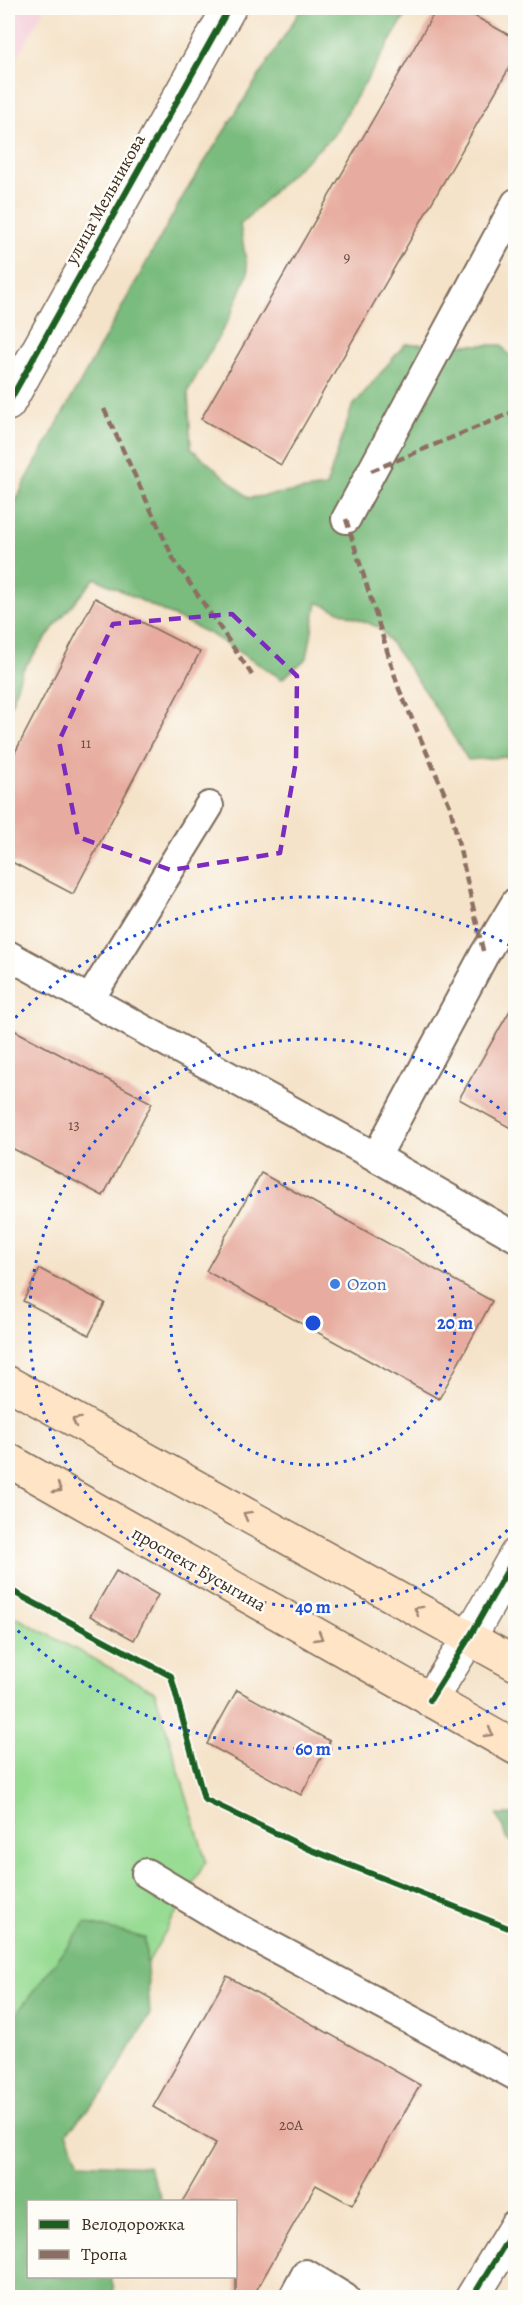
<svg xmlns="http://www.w3.org/2000/svg" width="523" height="2305" viewBox="0 0 523 2305" font-family="Alegreya,serif">
	<rect width="100%" height="100%" fill="#fdfcf7"/>
	<filter id="ink" filterUnits="userSpaceOnUse"><feTurbulence type="fractalNoise" baseFrequency=".0167" numOctaves="2"/><feDisplacementMap in="SourceGraphic" scale="12" xChannelSelector="R" yChannelSelector="G"/><feConvolveMatrix kernelMatrix="1 2 1 2 8 2 1 2 1" color-interpolation-filters="sRGB"/></filter>
	<filter id="wash" filterUnits="userSpaceOnUse"><feTurbulence type="fractalNoise" baseFrequency=".008" numOctaves="4" result="noise"/><feDisplacementMap in="SourceGraphic" scale="24" xChannelSelector="R" yChannelSelector="G"/><feGaussianBlur stdDeviation="1.35" result="paint"/><feColorMatrix in="noise" values="0 0 0 0 0 0 0 0 0 0 0 0 0 0 0 0 0 1.4 0 .05"/><feComposite in="paint" operator="in"/></filter>
	<g filter="url(#wash)">
		<rect width="100%" height="100%" fill="#f5e3c9"/>
		<path fill="#f5cfda" d="M8 8H45L8 74Z"/>
		<path fill="#98dc94" stroke="#6a8359" stroke-width="1.5" d="M8 1613 155 1692 206 1861 8 2206Z"/>
		<g fill="#7abc7e" stroke="#5a734e" stroke-width="1.5">
			<path d="M302 8H410L333 136 289 176 240 225 248 273 231 315 188 391 191 448 249 498 326 487 352 407 405 344 501 345 516 364 515 756 468 760 423 688 380 628 317 602 307 658 282 679 212 635 95 578 57 623 22 671 8 714V518L25 482 185 193Z"/>
			<path d="M497 1815H515V1844L508 1839Z"/>
			<path d="M85 1923 145 1938 150 2014 105 2091 67 2132 79 2163 148 2166 161 2198 159 2202H28V2276L111 2277 114 2289 109 2297H8V2025Z"/>
		</g>
		<g id="blocks">
			<g fill="#e7ac9f">
				<path d="M437 8H460L516 39V56L281 465 201 419Z"/>
				<path d="M95 598 200 652 73 894 8 860V766Z"/>
				<path d="M516 1000V1131L459 1099Z"/>
				<path d="M8 1027 152 1103 103 1196 8 1146Z"/>
				<path d="M261 1173 492 1301 439 1399 206 1271Z"/>
				<path d="M40 1269 105 1303 89 1335 23 1301Z"/>
				<path d="M116 1571 158 1595 134 1640 90 1616Z"/>
				<path d="M237 1690 330 1741 301 1795 207 1744Z"/>
				<path d="M227 1976 420 2085 352 2205 316 2185 252 2298H236V2202H182L216 2143 153 2107Z"/>
			</g>
		</g>
	</g>
	<g filter="url(#ink)">
		<use href="#blocks" fill-opacity="0" stroke="#7c6b5a" stroke-width="1.5"/>
		<g fill="none" stroke-linecap="round" stroke-linejoin="round">
			<defs>
				<g id="lane">
					<path d="M346 519 516 203"/>
					<path d="M8 955 376 1157 516 1237"/>
					<path d="M90 999 209 806"/>
					<path d="M376 1157 484 955 516 902"/>
					<path d="M146 1873 236 1927 516 2076"/>
					<path d="M293 2298 306 2274 345 2298"/>
				</g>
				<g id="street">
					<path d="M8 404 229 8"/>
					<path d="M430 1700 469 1638 516 1555"/>
					<path d="M472 2298 516 2226"/>
				</g>
				<g id="secondary">
					<path d="M8 1383 516 1664"/>
					<path d="M8 1460 516 1748"/>
				</g>
			</defs>
			<use href="#lane" stroke="#7c6b5a" stroke-width="32"/>
			<use href="#street" stroke="#7c6b5a" stroke-width="36"/>
			<use href="#secondary" stroke="#7c6b5a" stroke-width="36"/>
			<use href="#lane" stroke="#fff" stroke-width="28"/>
			<use href="#street" stroke="#fff" stroke-width="33"/>
			<use href="#secondary" stroke="#ffe4c6" stroke-width="33"/>
			<g stroke="#8d6e63" stroke-width="4.5" stroke-dasharray="9 4.5" stroke-linecap="butt">
				<path d="M104 409 174 560 252 675"/>
				<path d="M371 471 516 411"/>
				<path d="M346 519 399 689 450 806 484 955"/>
			</g>
			<defs>
				<g id="cycleway">
					<path d="M8 404 229 8"/>
					<path d="M8 1589 171 1676 204 1799 309 1849 516 1931"/>
					<path d="M430 1700 469 1638 516 1555"/>
					<path d="M472 2298 516 2226"/>
				</g>
			</defs>
			<use href="#cycleway" stroke="#fdfcf7" stroke-width="10"/>
			<use href="#cycleway" stroke="#1b5e20" stroke-width="6"/>
		</g>
		<defs><path id="oneway-chevron" d="M-2-3.5L2.5 0L-2 3.5" fill="none" stroke-width="1.6" stroke-linecap="round" stroke-linejoin="round" transform="scale(1.5)"/></defs>
		<g stroke="#9d8772">
			<use href="#oneway-chevron" transform="translate(76 1421) rotate(-151)"/>
			<use href="#oneway-chevron" transform="translate(58 1489) rotate(30)"/>
			<use href="#oneway-chevron" transform="translate(247 1515) rotate(-151)"/>
			<use href="#oneway-chevron" transform="translate(418 1610) rotate(-151)"/>
			<use href="#oneway-chevron" transform="translate(319 1637) rotate(30)"/>
			<use href="#oneway-chevron" transform="translate(489 1733) rotate(30)"/>
		</g>
	</g>
	<path fill="none" stroke="#7b2cbf" stroke-width="4.5" stroke-dasharray="12 8" stroke-linejoin="round" d="M232 614 297 676 296 761 280 853 171 870 78 837 59 741 113 624Z"/>
	<g fill="none" stroke="#1d4ed8" stroke-width="3" stroke-dasharray="3 6">
		<circle cx="313" cy="1323" r="142"/>
		<path d="M514 1524A284 284 0 1 1 514 1122"/>
		<path d="M513 1699A426 426 0 0 1 9 1622M9 1024A426 426 0 0 1 513 947"/>
	</g>
	<circle fill="#3f7fe0" stroke="#fdfcf7" stroke-width="2" cx="335" cy="1284" r="6"/>
	<g text-anchor="middle" stroke-width="5" stroke-linejoin="round" paint-order="stroke">
		<g font-size="15" fill="#664a3e">
			<text x="347" y="262">9</text>
			<text x="86" y="748">11</text>
			<text x="74" y="1130">13</text>
			<text x="291" y="2130">20А</text>
		</g>
		<g font-size="18" fill="#3b2a1e" stroke="#fdfcf7">
			<text transform="translate(105 199) rotate(-61)" y="6">улица Мельникова</text>
			<text transform="translate(199 1569) rotate(30)" y="6">проспект Бусыгина</text>
		</g>
		<g font-size="18" fill="#366cbe" stroke="#fdfcf7" text-anchor="start">
			<text x="347" y="1290">Ozon</text>
		</g>
	</g>
	<circle cx="313" cy="1323" r="9" fill="#1d4ed8" stroke="#fdfcf7" stroke-width="3"/>
	<g font-size="18" text-anchor="middle" font-weight="bold" fill="#1d4ed8" stroke="#fdfcf7" stroke-width="5" stroke-linejoin="round" paint-order="stroke">
		<text x="455" y="1329">20 m</text>
		<text x="313" y="1613">40 m</text>
		<text x="313" y="1755">60 m</text>
	</g>
	<rect width="523" height="2305" fill="none" stroke="#fdfcf7" stroke-width="30"/>
	<rect x="27" y="2200" width="210" height="78" fill="#fdfcf7" stroke="#afa8a0" stroke-width="1.5"/>
	<rect x="39" y="2220" width="30" height="9" fill="#1b5e20" stroke="#afa8a0" stroke-width="1.5"/>
	<text x="81" y="2230" font-size="18" fill="#3b2a1e">Велодорожка</text>
	<rect x="39" y="2250" width="30" height="9" fill="#8d6e63" stroke="#afa8a0" stroke-width="1.5"/>
	<text x="81" y="2260" font-size="18" fill="#3b2a1e">Тропа</text>
</svg>
